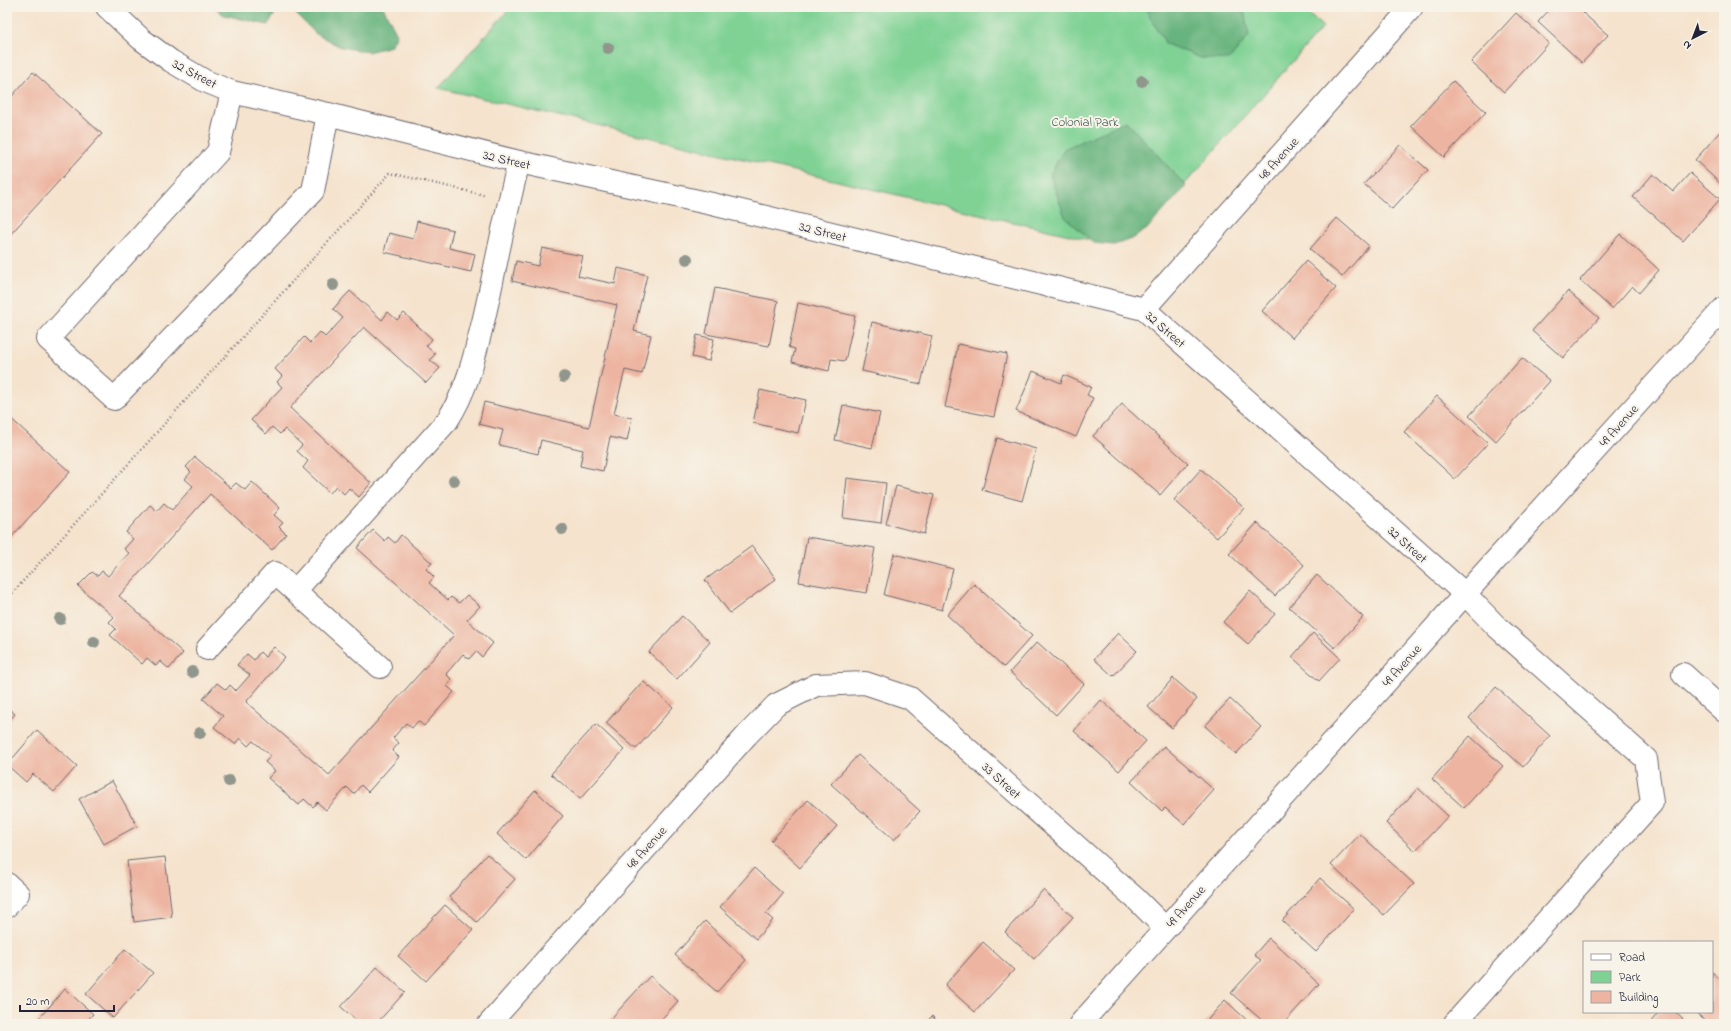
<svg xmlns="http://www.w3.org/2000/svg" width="1731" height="1031" viewBox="0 0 1731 1031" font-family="'Indie Flower',sans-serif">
	<rect width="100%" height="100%" fill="#f7f3e8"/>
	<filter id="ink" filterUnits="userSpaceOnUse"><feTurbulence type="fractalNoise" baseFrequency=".025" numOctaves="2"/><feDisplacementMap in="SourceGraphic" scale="8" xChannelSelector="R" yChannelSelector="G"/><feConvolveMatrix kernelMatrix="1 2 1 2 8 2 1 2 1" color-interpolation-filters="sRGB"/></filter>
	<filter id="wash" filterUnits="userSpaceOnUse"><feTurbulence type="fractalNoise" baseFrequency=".012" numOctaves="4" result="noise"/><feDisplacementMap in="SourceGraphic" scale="16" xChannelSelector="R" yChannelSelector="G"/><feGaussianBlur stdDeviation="0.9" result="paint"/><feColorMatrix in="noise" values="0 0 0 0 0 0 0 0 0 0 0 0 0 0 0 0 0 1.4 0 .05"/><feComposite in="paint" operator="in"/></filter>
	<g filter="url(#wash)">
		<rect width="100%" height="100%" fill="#f5e3cd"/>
		<path fill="#7fd294" stroke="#507a68" d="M511 7H1301L1323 27 1164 208 1099 242 438 88Z"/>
		<g fill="#67b47e" stroke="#446b5c">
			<path d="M214 7H279L268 25 224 15Z"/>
			<path d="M296 7H383L397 34 391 46 368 52 341 47 316 34 296 14Z"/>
			<path d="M1144 7H1243L1249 36 1229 60 1201 58 1166 44Z"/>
			<path d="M1126 121 1186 186 1147 229 1132 239 1114 245 1094 243 1065 217 1050 175 1064 149Z"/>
		</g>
		<g id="blocks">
			<g fill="#edb5a1">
				<path d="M1552 7H1588L1583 13 1608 35 1582 63 1538 22Z"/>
				<path d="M1516 13 1549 43 1504 92 1471 62Z"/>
				<path d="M33 72 102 134 7 238V102Z"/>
				<path d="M1453 81 1486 112 1444 157 1411 126Z"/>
				<path d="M1724 127V185L1723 186 1695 160Z"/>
				<path d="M1400 145 1428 170 1392 209 1364 184Z"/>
				<path d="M1690 173 1720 199 1683 241 1633 197 1653 174 1673 192Z"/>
				<path d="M1337 218 1369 246 1342 277 1310 249Z"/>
				<path d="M417 221 453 230 449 248 475 254 471 272 384 252 389 233 413 239Z"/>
				<path d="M1620 234 1659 270 1639 293 1632 286 1612 309 1580 280Z"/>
				<path d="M542 248 583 256 578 276 615 284 618 268 647 275 634 331 651 335 642 374 625 370 614 414 632 418 629 431 627 441 610 437 603 471 580 466 583 450 541 440 538 454 499 445 503 430 479 424 484 402 589 427 617 305 512 281 516 261 538 266Z"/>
				<path d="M1306 261 1336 288 1292 338 1262 311Z"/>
				<path d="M715 288 778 301 769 346 706 334Z"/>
				<path d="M350 291 382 320 388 312 397 320 404 313 432 339 426 346 435 354 430 360 440 368 426 383 364 327 290 408 371 483 359 497 349 488 344 494 336 486 330 493 303 468 308 461 297 451 302 445 285 429 280 434 272 427 266 434 251 420 282 387 277 382 282 376 275 369 304 337 310 343 320 332 325 337 332 330 343 318 333 309Z"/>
				<path d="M1568 291 1599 318 1563 358 1532 331Z"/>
				<path d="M798 303 855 316 845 361 831 359 829 371 792 362 795 349 789 347Z"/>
				<path d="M872 322 932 336 921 384 862 371Z"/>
				<path d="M697 335 714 339 709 361 692 357Z"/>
				<path d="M958 344 1007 354 994 417 945 407Z"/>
				<path d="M1522 358 1550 381 1496 441 1469 416Z"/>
				<path d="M1033 371 1061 383 1064 375 1091 387 1087 395 1093 398 1076 437 1016 411Z"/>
				<path d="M760 390 806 400 798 433 753 423Z"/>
				<path d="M1437 396 1488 443 1455 479 1404 432Z"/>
				<path d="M1122 404 1188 463 1160 495 1093 436Z"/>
				<path d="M843 405 880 413 872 448 835 440Z"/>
				<path d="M7 415 70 472 7 542Z"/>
				<path d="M997 438 1036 449 1022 501 982 490Z"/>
				<path d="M195 457 231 488 236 483 245 490 252 482 280 508 274 515 283 523 279 527 286 534 272 550 210 494 119 596 183 653 169 669 160 661 156 666 147 658 142 664 110 635 116 629 109 622 114 617 78 586 92 572 98 576 102 571 108 576 129 553 124 549 133 539 126 532 150 505 157 511 164 503 172 510 193 486 185 479 191 472 186 467Z"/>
				<path d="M1201 469 1244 508 1217 538 1174 500Z"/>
				<path d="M847 478 886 483 881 523 843 518Z"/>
				<path d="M896 486 934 495 924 534 886 524Z"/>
				<path d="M1257 523 1304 565 1275 596 1229 554Z"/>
				<path d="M373 530 385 541 388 537 395 543 401 535 432 563 426 569 434 577 429 583 448 600 451 597 459 603 467 595 480 606 467 620 493 643 482 657 476 651 469 659 463 654 446 674 452 680 447 686 454 692 424 726 418 721 412 728 406 723 399 731 393 738 399 743 392 751 399 757 368 792 361 785 354 794 347 787 326 810 317 802 313 807 304 799 299 805 268 778 275 771 265 762 271 756 253 741 248 746 240 738 235 744 231 741 214 727 223 716 203 699 217 683 226 690 230 685 236 691 250 675 237 665 247 654 254 660 260 652 265 657 274 647 285 657 246 702 329 775 454 635 357 548Z"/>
				<path d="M807 537 875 548 867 593 799 582Z"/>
				<path d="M752 546 776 579 730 613 705 580Z"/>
				<path d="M894 554 953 569 942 610 884 595Z"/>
				<path d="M1317 575 1363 617 1335 648 1289 607Z"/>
				<path d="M974 584 1032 636 1004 667 947 615Z"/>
				<path d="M1250 591 1275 614 1248 644 1223 622Z"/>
				<path d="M682 616 710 642 677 679 649 652Z"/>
				<path d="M1118 633 1137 651 1113 676 1094 659Z"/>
				<path d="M1313 633 1340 658 1319 681 1292 657Z"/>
				<path d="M1037 642 1084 684 1056 715 1010 672Z"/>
				<path d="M1173 678 1197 699 1172 728 1148 707Z"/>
				<path d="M643 681 673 707 636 749 606 723Z"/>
				<path d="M1496 687 1550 736 1523 767 1469 718Z"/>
				<path d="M1230 699 1261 727 1236 754 1205 726Z"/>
				<path d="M1101 700 1146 741 1119 771 1074 731Z"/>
				<path d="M7 707 15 714 7 723Z"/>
				<path d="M596 724 624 750 580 799 551 774Z"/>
				<path d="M37 730 77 766 54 792 33 774 26 782 7 765Z"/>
				<path d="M1470 736 1503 766 1464 808 1432 779Z"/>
				<path d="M1164 746 1214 790 1184 824 1165 808 1162 811 1131 782Z"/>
				<path d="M858 755 920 811 894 840 831 784Z"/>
				<path d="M112 781 137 826 104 844 79 799Z"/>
				<path d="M1418 788 1448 816 1415 851 1386 823Z"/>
				<path d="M535 790 563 816 526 860 497 834Z"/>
				<path d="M808 800 837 826 800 868 771 841Z"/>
				<path d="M1360 834 1414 884 1384 915 1331 865Z"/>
				<path d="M487 854 515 879 477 922 449 897Z"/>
				<path d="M165 857 172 917 134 922 127 861Z"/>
				<path d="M754 868 783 894 766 914 773 920 756 939 720 907Z"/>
				<path d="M1320 878 1354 909 1316 952 1282 921Z"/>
				<path d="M1043 890 1073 917 1034 959 1005 932Z"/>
				<path d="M445 905 473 930 426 981 398 956Z"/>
				<path d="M705 921 746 960 717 992 675 955Z"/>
				<path d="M1269 938 1319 984 1283 1024H1266L1231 993 1261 960 1254 955Z"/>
				<path d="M983 942 1014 970 975 1012 945 985Z"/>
				<path d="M125 949 153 973 113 1018 86 994Z"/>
				<path d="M377 967 405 992 376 1024H361L341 1007Z"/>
				<path d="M1712 972 1724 983V1022L1722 1024H1709L1695 1012H1712Z"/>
				<path d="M650 976 678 1001 657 1024H606Z"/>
				<path d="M65 989 93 1014 84 1024H34Z"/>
				<path d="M1225 1000 1251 1024H1204Z"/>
				<path d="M1659 1012H1675L1688 1024H1649Z"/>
				<path d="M932 1016 940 1024H925Z"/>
			</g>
		</g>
	</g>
	<g filter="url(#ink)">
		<use href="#blocks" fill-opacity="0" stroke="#6c666e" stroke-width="1"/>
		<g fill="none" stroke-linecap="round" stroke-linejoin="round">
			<defs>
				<g id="minor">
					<path d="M107 7 141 39 171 61 205 81 232 92 328 114 519 162 712 204 1144 309 1465 594 1497 627 1646 759 1652 803 1454 1024"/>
					<path d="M232 92 218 152 48 339 114 399 313 191 328 114"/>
					<path d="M1144 309 1412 7"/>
					<path d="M207 649 275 573 295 591"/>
					<path d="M380 667 295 591 447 421C468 389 475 354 484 318 496 266 505 214 519 162"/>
					<path d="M1683 674 1724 711"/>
					<path d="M7 884 18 894 7 906"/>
					<path d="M489 1024 747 735 776 705 816 685 865 683 910 698 1136 899 1165 928"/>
					<path d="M1080 1024 1465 594 1724 308"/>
				</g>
			</defs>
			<use href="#minor" stroke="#6c666e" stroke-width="24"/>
			<path stroke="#6c666e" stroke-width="2.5" stroke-dasharray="1 3" stroke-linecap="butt" d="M7 599 390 173 484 195"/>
			<use href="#minor" stroke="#fff" stroke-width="22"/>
		</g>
		<g fill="#90968c">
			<circle cx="608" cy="48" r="6"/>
			<circle cx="1142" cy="81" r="6"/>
			<circle cx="687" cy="259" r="6"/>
			<circle cx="333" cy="285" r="6"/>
			<circle cx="564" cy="377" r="6"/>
			<circle cx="454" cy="481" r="6"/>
			<circle cx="562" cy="529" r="6"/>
			<circle cx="60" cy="619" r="6"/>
			<circle cx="94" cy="642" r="6"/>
			<circle cx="192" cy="672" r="6"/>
			<circle cx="200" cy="733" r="6"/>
			<circle cx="229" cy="781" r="6"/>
		</g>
	</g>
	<g text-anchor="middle" stroke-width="4" stroke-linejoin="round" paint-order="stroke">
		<g font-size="13" fill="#22223b" stroke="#f7f3e8">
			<text transform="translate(195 73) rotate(28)" y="5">32 Street</text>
			<text transform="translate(1278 158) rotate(-48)" y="5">48 Avenue</text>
			<text transform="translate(507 159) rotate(13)" y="5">32 Street</text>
			<text transform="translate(823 231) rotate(14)" y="5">32 Street</text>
			<text transform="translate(1166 329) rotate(41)" y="5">32 Street</text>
			<text transform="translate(1618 425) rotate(-48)" y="5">49 Avenue</text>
			<text transform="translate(1408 544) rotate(42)" y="5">32 Street</text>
			<text transform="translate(1401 665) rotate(-48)" y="5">49 Avenue</text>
			<text transform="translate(1002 780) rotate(42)" y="5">33 Street</text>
			<text transform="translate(646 847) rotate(-48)" y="5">48 Avenue</text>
			<text transform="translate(1185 906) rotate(-48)" y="5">49 Avenue</text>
		</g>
		<g font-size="13" fill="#3e5756" stroke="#f7f3e8">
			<text x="1085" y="126">Colonial Park</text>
		</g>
	</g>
	<rect width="1731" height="1031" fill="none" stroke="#f7f3e8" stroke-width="24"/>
	<rect x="1583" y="941" width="130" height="72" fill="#f7f3e8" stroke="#a29fa3"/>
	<rect x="1591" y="954" width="20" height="6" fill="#ffffff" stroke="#a29fa3"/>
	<text x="1619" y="961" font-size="12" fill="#22223b">Road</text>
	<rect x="1591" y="971" width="20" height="12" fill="#7fd294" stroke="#a29fa3"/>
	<text x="1619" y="981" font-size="12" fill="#22223b">Park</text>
	<rect x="1591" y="991" width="20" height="12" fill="#edb5a1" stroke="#a29fa3"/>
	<text x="1619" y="1001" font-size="12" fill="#22223b">Building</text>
	<g transform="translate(1693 38) rotate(222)" stroke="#f7f3e8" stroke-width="3" paint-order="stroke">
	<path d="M0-3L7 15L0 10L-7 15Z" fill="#22223b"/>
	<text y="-6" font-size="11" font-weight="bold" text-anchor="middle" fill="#22223b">N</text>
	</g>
	<path d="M20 1005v6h94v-6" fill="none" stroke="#22223b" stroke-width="2"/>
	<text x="26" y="1005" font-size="12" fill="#22223b" stroke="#f7f3e8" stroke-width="3" paint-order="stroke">20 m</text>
</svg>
